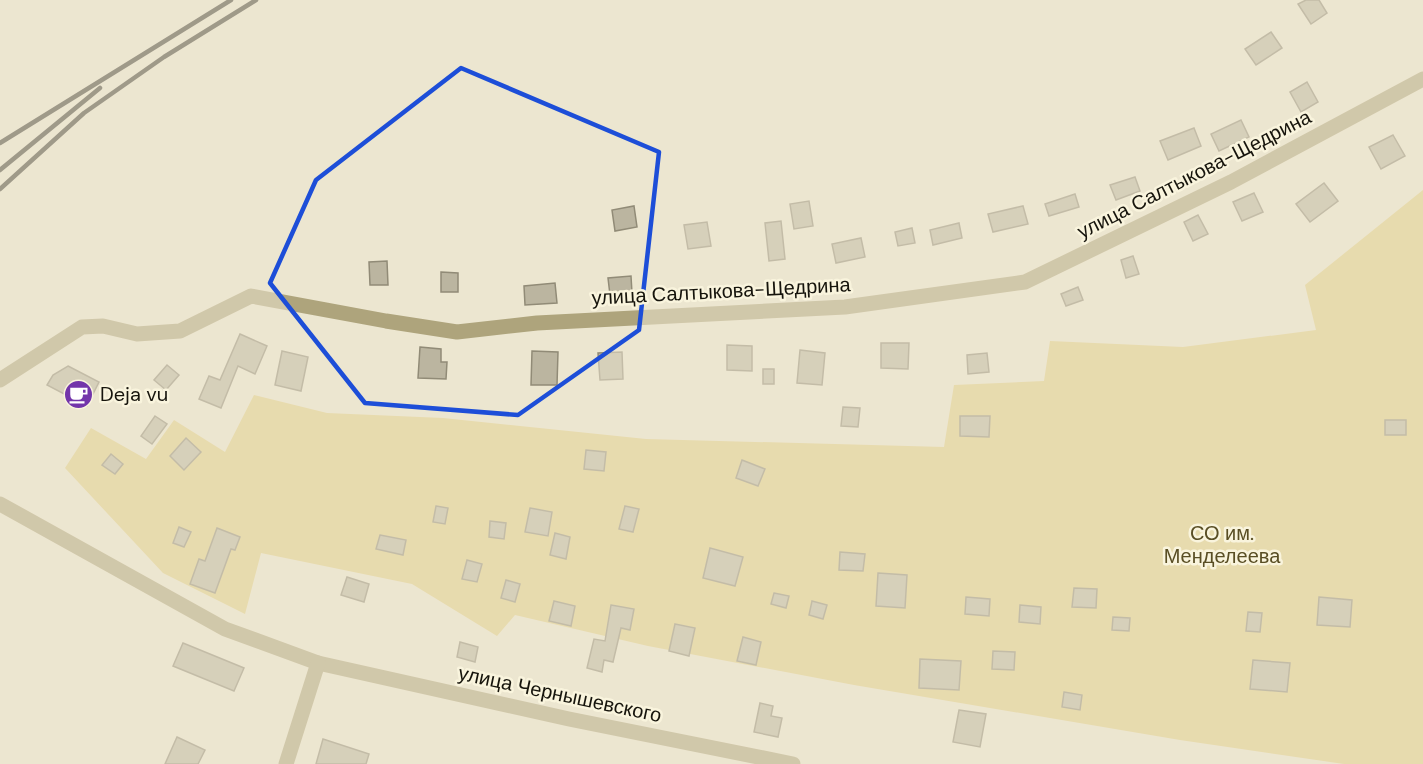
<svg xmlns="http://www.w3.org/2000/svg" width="1423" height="764" viewBox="0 0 1423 764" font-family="'DM Sans',sans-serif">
	<rect width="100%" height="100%" fill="#ece6d0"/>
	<path fill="#e1ce85" d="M1423 190V764H1344L1180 740 854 685 648 646 515 615 497 636 412 584 261 553 245 614 163 573 65 468 91 428 146 459 174 420 225 452 254 395 327 413 443 418 646 439 944 447 954 385 1044 381 1050 341 1183 347 1316 330 1305 285Z"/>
	<g fill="#bbb5a0" stroke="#918b77" stroke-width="1.5">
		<path d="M1306 0H1319L1327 13 1311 24 1298 4Z"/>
		<path d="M1271 32 1282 48 1256 65 1245 49Z"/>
		<path d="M1307 82 1318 102 1301 112 1290 92Z"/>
		<path d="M1241 120 1249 137 1219 151 1211 134Z"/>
		<path d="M1194 128 1201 146 1168 160 1160 141Z"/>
		<path d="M1393 135 1405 156 1381 169 1369 147Z"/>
		<path d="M1135 177 1140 191 1116 200 1110 185Z"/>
		<path d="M1324 183 1338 201 1310 222 1296 204Z"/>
		<path d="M1254 193 1263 212 1242 221 1233 202Z"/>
		<path d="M1075 194 1079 207 1049 216 1045 204Z"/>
		<path d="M809 201 813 226 794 229 790 204Z"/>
		<path d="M634 206 637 227 615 231 612 210Z"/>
		<path d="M1023 206 1028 224 993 232 988 214Z"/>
		<path d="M1198 215 1208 234 1193 241 1184 222Z"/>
		<path d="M781 221 785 259 769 261 765 223Z"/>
		<path d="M707 222 711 246 688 249 684 225Z"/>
		<path d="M959 223 962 238 933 245 930 230Z"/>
		<path d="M912 228 915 243 898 246 895 232Z"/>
		<path d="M861 238 865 257 836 263 832 244Z"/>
		<path d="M1133 256 1139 274 1126 278 1121 260Z"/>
		<path d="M387 261 388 285H370L369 262Z"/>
		<path d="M441 272 458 273V292H441Z"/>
		<path d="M631 276 632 293 610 295 608 278Z"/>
		<path d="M555 283 557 303 525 305 524 286Z"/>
		<path d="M1078 287 1083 300 1066 306 1061 294Z"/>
		<path d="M240 334 267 346 255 374 238 366 221 408 199 399 209 376 220 380Z"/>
		<path d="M881 343H909L908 369 881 368Z"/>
		<path d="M727 345 752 346V371L727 370Z"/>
		<path d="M420 347 441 349V362H447L446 379 418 378Z"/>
		<path d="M800 350 825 353 822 385 797 383Z"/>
		<path d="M282 351 308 357 301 391 275 385Z"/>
		<path d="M532 351 558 352 557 385H531Z"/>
		<path d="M622 352 623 379 600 380 598 353Z"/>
		<path d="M987 353 989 372 968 374 967 355Z"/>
		<path d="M167 365 179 375 166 390 154 380Z"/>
		<path d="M68 366 99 382 87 406 47 385 53 375Z"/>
		<rect x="763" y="369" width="11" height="15"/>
		<path d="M843 407 860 408 858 427 841 426Z"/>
		<path d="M155 416 167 424 152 444 141 436Z"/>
		<path d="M960 416H990L989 437 960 436Z"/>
		<rect x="1385" y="420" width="21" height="15"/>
		<path d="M186 438 201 452 184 470 170 456Z"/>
		<path d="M586 450 606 452 604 471 584 469Z"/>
		<path d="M111 454 123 464 115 474 102 465Z"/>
		<path d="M742 460 765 469 758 486 736 478Z"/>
		<path d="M436 506 448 508 445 524 433 522Z"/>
		<path d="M625 506 639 509 633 532 619 529Z"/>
		<path d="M530 508 552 512 548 536 525 532Z"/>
		<path d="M490 521 506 523 504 539 489 537Z"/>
		<path d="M179 527 191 532 184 547 173 543Z"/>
		<path d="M217 528 240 537 235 550 231 549 215 593 190 584 199 559 205 561Z"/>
		<path d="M555 533 570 537 566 559 550 555Z"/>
		<path d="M380 535 406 540 403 555 376 549Z"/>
		<path d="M710 548 743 557 735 586 703 578Z"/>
		<path d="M840 552 865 554 863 571 839 570Z"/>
		<path d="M467 560 482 564 477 582 462 579Z"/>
		<path d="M878 573 907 575 905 608 876 606Z"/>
		<path d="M347 577 369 584 364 602 341 595Z"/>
		<path d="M506 580 520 584 515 602 501 598Z"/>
		<path d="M1074 588 1097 589 1096 608 1072 607Z"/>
		<path d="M774 593 789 596 786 608 771 604Z"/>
		<path d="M966 597 990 599 989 616 965 614Z"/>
		<path d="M1319 597 1352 600 1350 627 1317 625Z"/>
		<path d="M554 601 575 606 571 626 549 621Z"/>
		<path d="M812 601 827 605 823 619 809 615Z"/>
		<path d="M611 605 634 609 630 630 621 628 613 662 604 660 602 672 587 668 594 639 605 641Z"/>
		<path d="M1020 605 1041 607 1040 624 1019 622Z"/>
		<path d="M1248 612 1262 613 1260 632 1246 631Z"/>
		<path d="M1113 617 1130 618 1129 631 1112 630Z"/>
		<path d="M675 624 695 628 689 656 669 651Z"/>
		<path d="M743 637 761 642 756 665 737 661Z"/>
		<path d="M460 642 478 647 475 662 457 657Z"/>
		<path d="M183 643 244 668 234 691 173 666Z"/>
		<path d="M993 651 1015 652 1014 670 992 669Z"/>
		<path d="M920 659 961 661 959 690 919 688Z"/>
		<path d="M1253 660 1290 663 1287 692 1250 689Z"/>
		<path d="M1064 692 1082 695 1080 710 1062 707Z"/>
		<path d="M760 703 773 706 771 716 782 718 778 737 754 732Z"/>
		<path d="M959 710 986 714 980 747 953 742Z"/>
		<path d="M177 737 205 750 198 764H165Z"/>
		<path d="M323 739 369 754 366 764H316Z"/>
	</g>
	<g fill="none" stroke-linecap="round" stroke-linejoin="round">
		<g stroke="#aea47c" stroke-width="15">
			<path d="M0 380 82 327 103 326 137 334 180 331 251 296 386 321 457 332 537 323 845 307 1025 282 1231 182 1423 79"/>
			<path d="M0 504 225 629 318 663 569 719 793 764"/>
			<path d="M286 764 318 663"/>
		</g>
		<g stroke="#413e34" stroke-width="4.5">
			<path d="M0 143 231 0"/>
			<path d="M0 170 100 88"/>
			<path d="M0 189 84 113 164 57 256 0"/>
		</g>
	</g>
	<path d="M0 0H1423V764H0ZM461 68 659 152 639 330 518 415 365 403 270 283 316 180Z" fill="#ece6d0" fill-opacity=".55" fill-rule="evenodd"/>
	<path fill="none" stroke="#1d4ed8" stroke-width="4.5" stroke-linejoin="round" d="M461 68 659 152 639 330 518 415 365 403 270 283 316 180Z"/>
	<defs>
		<symbol id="cafe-disc" viewBox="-11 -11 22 22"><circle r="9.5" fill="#7335aa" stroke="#f9f4dd"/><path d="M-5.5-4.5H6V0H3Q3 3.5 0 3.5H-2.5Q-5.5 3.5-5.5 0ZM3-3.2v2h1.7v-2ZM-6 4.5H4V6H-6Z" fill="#fff"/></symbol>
	</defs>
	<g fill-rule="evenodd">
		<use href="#cafe-disc" x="62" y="378" width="33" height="33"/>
	</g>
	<g text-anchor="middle" stroke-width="5" stroke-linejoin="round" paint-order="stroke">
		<g font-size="20" fill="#16140c" stroke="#f9f4dd">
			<text transform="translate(1194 174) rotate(-27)" y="7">улица Салтыкова-Щедрина</text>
			<text transform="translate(721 291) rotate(-3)" y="7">улица Салтыкова-Щедрина</text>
			<text transform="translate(560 694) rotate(12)" y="7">улица Чернышевского</text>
		</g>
		<g font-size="20" fill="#16140c" stroke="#f9f4dd" text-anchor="start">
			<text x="100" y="401">Deja vu</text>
		</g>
		<g font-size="20" fill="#594e24" stroke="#f9f4dd">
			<text x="1222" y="540">СО им.<tspan x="1222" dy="23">Менделеева</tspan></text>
		</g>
	</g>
</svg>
